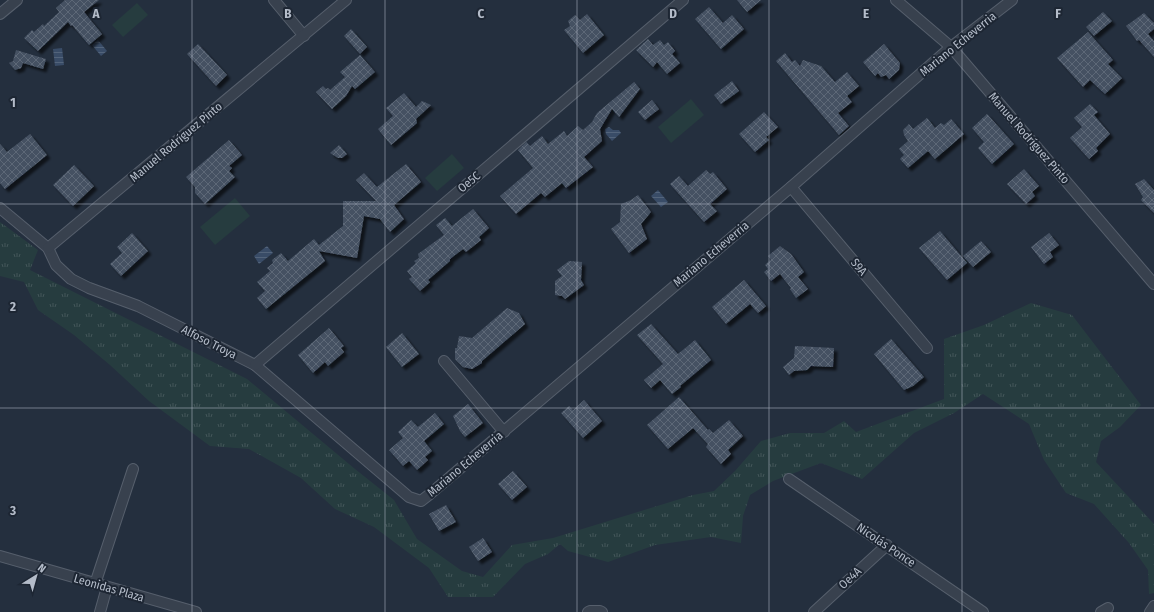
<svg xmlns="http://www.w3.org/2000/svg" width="1154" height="612" viewBox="0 0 1154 612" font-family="'Fira Sans Condensed',sans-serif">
	<defs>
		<pattern id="grass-tufts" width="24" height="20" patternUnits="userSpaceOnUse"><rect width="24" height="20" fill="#263c3f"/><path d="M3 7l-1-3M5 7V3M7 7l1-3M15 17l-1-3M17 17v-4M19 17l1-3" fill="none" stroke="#435659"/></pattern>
		<pattern id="water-rules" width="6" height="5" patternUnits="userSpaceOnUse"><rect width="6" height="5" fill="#394c67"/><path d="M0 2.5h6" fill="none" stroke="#53647b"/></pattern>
		<pattern id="building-cross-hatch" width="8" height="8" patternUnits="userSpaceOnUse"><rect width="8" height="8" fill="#455162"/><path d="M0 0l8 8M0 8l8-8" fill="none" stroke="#5d6877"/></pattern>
		<filter id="shadow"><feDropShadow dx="3.5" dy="3.5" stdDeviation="1" flood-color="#0009"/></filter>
	</defs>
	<rect width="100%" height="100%" fill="#242f3e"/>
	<path fill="url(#grass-tufts)" d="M0 222 38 250 30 270 247 379 355 469 394 500 417 539 462 571 483 577 512 545 553 538 693 495 714 491 735 471 761 441 790 433H824L844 421 856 432 944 399V339L984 325 1031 303 1072 315 1141 405 1120 427 1101 441 1096 462 1154 524V593L1149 594 1148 570 1129 543 1094 504 1066 493 1044 460 1029 424 983 394 954 413 914 433 862 479 821 463 773 481 750 495 743 516 741 543 711 537 655 545 608 562 568 551 560 544 548 554 525 564 493 597H448L429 568 374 527 335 509 301 478 249 449 210 446 149 401 110 365 74 335 38 310 24 282 0 276Z"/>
	<g fill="#263c3f">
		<path d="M137 3 148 15 123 37 112 25Z"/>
		<path d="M691 99 704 115 671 143 658 127Z"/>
		<path d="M452 154 464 168 437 191 425 178Z"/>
		<path d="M235 198 250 216 215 245 200 227Z"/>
	</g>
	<g fill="url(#water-rules)">
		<path d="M98 40 107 51 101 56 92 45Z"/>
		<path d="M62 48 64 65 55 66 53 49Z"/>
		<path d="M609 127 613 130H619L621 133 612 141 606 134 605 129Z"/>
		<path d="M658 190 668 202 661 207 651 196Z"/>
		<path d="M267 246 273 253 259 264 254 256Z"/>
	</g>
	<g fill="url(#building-cross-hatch)" filter="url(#shadow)">
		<path d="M65 0H99L84 12 102 34 89 45 72 25 71 26 68 22 38 51 24 38 32 30 34 32 43 24 44 26 59 12 56 8Z"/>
		<path d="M737 0H761L747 12Z"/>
		<path d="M709 7 723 23 732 15 744 29 721 49 695 19Z"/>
		<path d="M1103 12 1112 21 1094 36 1086 27Z"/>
		<path d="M1144 13 1154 23V29L1148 34 1154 41V57L1139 40 1137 41 1126 26Z"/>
		<path d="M587 14 604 35 583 53 564 30 570 26 568 21 575 15 580 20Z"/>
		<path d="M351 29 367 47 360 54 344 36Z"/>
		<path d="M1088 32 1113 60 1108 64 1122 78 1105 94 1090 80 1083 87 1057 58Z"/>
		<path d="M648 39 653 45 660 40 664 45 668 42 675 51 672 54 680 63 667 74 657 62 653 67 636 50Z"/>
		<path d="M198 44 227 75 216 86 187 54Z"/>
		<path d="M884 44 900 63 899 70 889 79 886 75 881 77 878 73 875 76 863 62Z"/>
		<path d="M16 50 46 59 43 69 23 63 21 68 15 70 9 63 13 61Z"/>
		<path d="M785 53 792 62 795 60 800 66 803 60 821 66 835 82 847 72 859 86 847 96 852 102 838 113 849 126 839 135 776 61Z"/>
		<path d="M360 55 375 72 355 89 352 86 346 96 332 109 316 92 323 86 326 89 328 88 330 90 345 77 340 72Z"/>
		<path d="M732 81 739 91 721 104 714 95Z"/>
		<path d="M634 82 640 89 619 117 612 109 600 129 602 141 584 157 593 167 566 188 562 183 545 197 541 193 516 214 500 196 533 168 518 150 526 142 530 146 542 136 548 144 564 131 567 136 578 126 583 130 592 122 597 113Z"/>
		<path d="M404 93 416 107 422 101 431 105 416 119 417 123 391 145 378 129 393 116 386 108Z"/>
		<path d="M652 100 659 109 645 120 638 112Z"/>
		<path d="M1090 104 1098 112 1094 115 1110 134 1096 148 1098 151 1089 159 1070 138 1082 127 1074 118Z"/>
		<path d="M764 112 778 127 766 137 769 140 755 152 739 134Z"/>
		<path d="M987 114 1014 144 992 164 978 148 984 142 972 128Z"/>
		<path d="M927 118 935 128 941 123 944 125 951 119 964 134 935 159 928 151 908 168 900 159 904 155 899 149 908 141 904 135 903 130 909 124 913 129Z"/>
		<path d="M30 134 47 155 5 189 0 183V144L7 152Z"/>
		<path d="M229 140 242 155 229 166 232 168 229 171 235 177 205 204 195 193V187L186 177Z"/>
		<path d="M339 145 347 154 342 158H338L330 153Z"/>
		<path d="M406 164 421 182 394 205 404 219 390 232 380 219 364 216 357 258 319 251 325 261 266 309 257 298 265 291 257 282 270 271 267 268 273 263 272 260 281 253 288 261 314 239 319 245 343 226V201H376L356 180 364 173 377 187Z"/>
		<path d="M74 165 94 186 73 206 53 185Z"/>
		<path d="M1024 169 1039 186 1032 192 1035 196 1026 204 1007 184Z"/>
		<path d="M706 170 710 174 713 172 727 189 710 204 717 211 704 222 670 184 679 176 688 186Z"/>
		<path d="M1144 179 1154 190V213L1141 200 1143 197 1135 184Z"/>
		<path d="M638 195 651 212 641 224 647 239 629 253 611 229 620 222 621 204 631 200Z"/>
		<path d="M473 209 489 228 479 237 481 240 466 252 463 249 450 259V261L428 280 430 282 420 291 409 279 412 277 407 271 416 263 414 261 419 258 418 254 444 235 436 225 445 218 452 226Z"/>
		<path d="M940 231 967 263 947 280 919 248Z"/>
		<path d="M132 233 148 251 121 276 110 264 122 253 117 247Z"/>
		<path d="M1049 233 1059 245 1050 252 1053 257 1044 264 1031 247Z"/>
		<path d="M981 241 991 252 973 267 963 256Z"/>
		<path d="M780 246 791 254 804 272 798 277 808 289 796 298 790 289 791 288 780 274 771 281 764 272 768 269 765 265 771 259 768 256Z"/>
		<path d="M569 261 582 262 581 280 584 285 565 299 562 296 555 295V281L562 276 557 270Z"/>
		<path d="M744 280 766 306 758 313 750 304 726 324 712 307Z"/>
		<path d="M507 308 519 313 525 324 482 361V363L472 369 463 367 455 359V348H457L459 336 472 338Z"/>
		<path d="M651 324 678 354 695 340 711 360 680 386 681 387 672 394 660 380 651 388 644 380 663 364 637 335Z"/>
		<path d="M329 328 344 346 341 348 344 352 328 366 325 362 313 373 298 355Z"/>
		<path d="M402 333 419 354 402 367 386 347Z"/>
		<path d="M891 339 924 377 913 386 904 390 874 354Z"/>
		<path d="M795 346 834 348 833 367 811 366 807 370 794 371 789 375 783 367 794 358Z"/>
		<path d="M679 397 708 430 709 429 713 433 729 420 743 436 728 450 731 454 721 464 706 447 708 444 693 428 668 449 647 425Z"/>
		<path d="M584 400 602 421 583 438 561 413 569 406 573 410Z"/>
		<path d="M468 404 483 423 465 437 460 431 453 416Z"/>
		<path d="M435 413 444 424 424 441 432 451 425 457 428 460 417 470 409 461 403 466 389 450 403 438 398 432 411 420 418 427Z"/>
		<path d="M513 471 527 487 512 500 498 484Z"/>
		<path d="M446 505 456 522 439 531 429 514Z"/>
		<path d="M483 538 492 552 478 561 469 547Z"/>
	</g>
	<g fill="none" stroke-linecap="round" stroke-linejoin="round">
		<defs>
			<g id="street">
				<path d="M274 0 304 36"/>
				<path d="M896 0 951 47 1154 284"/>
				<path d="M0 14 17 0"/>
				<path d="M791 187 927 348"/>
				<path d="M0 208 48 248 56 265 71 279 89 288 138 306 255 365 409 497 421 501 430 494 791 187 951 47 1012 0"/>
				<path d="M48 248 346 0"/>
				<path d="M444 361 504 432"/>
				<path d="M255 365 683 0"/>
				<path d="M789 479 983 612"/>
				<path d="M0 556 196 612"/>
				<path d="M95 584 133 469"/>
				<path d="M100 612 107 587"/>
				<path d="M588 612 590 611H600L602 612"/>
				<path d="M814 612 887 545"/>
				<path d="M1101 612 1108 608"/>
				<path d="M1150 612 1154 606"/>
			</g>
		</defs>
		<use href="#street" stroke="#565f6c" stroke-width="12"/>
		<use href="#street" stroke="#38414e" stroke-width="10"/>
	</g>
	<path fill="none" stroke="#b4bcc9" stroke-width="1" stroke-opacity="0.55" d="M192 0V612M385 0V612M577 0V612M769 0V612M962 0V612M0 204H1154M0 408H1154"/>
	<g text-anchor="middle" stroke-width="4" stroke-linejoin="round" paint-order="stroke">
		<g font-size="12" fill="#b4bcc9" stroke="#1d2633">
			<text transform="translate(958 44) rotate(-39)" y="4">Mariano Echeverria</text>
			<text transform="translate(1029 138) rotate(49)" y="4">Manuel Rodríguez Pinto</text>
			<text transform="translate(176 142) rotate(-40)" y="4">Manuel Rodríguez Pinto</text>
			<text transform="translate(469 182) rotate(-40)" y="4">Oe5C</text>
			<text transform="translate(711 254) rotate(-40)" y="4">Mariano Echeverria</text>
			<text transform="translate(859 267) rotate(50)" y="4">S9A</text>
			<text transform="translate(209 342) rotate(27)" y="4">Alfoso Troya</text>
			<text transform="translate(465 464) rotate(-40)" y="4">Mariano Echeverria</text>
			<text transform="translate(886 545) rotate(34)" y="4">Nicolás Ponce</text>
			<text transform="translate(850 578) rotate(-43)" y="4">Oe4A</text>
			<text transform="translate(109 588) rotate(16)" y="4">Leonidas Plaza</text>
		</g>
	</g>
	<g font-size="13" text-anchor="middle" font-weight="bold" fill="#b4bcc9" stroke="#1d2633" stroke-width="4" stroke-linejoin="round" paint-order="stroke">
		<text x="96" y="18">A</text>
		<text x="288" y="18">B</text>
		<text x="481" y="18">C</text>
		<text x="673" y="18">D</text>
		<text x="866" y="18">E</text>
		<text x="1058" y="18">F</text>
		<text x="13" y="107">1</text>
		<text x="13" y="311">2</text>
		<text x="13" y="515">3</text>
	</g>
	<g transform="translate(36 576) rotate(37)" stroke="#1d2633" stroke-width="3" paint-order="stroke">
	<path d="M0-3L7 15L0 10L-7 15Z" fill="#b4bcc9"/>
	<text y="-6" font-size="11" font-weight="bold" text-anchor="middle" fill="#b4bcc9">N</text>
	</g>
</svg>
